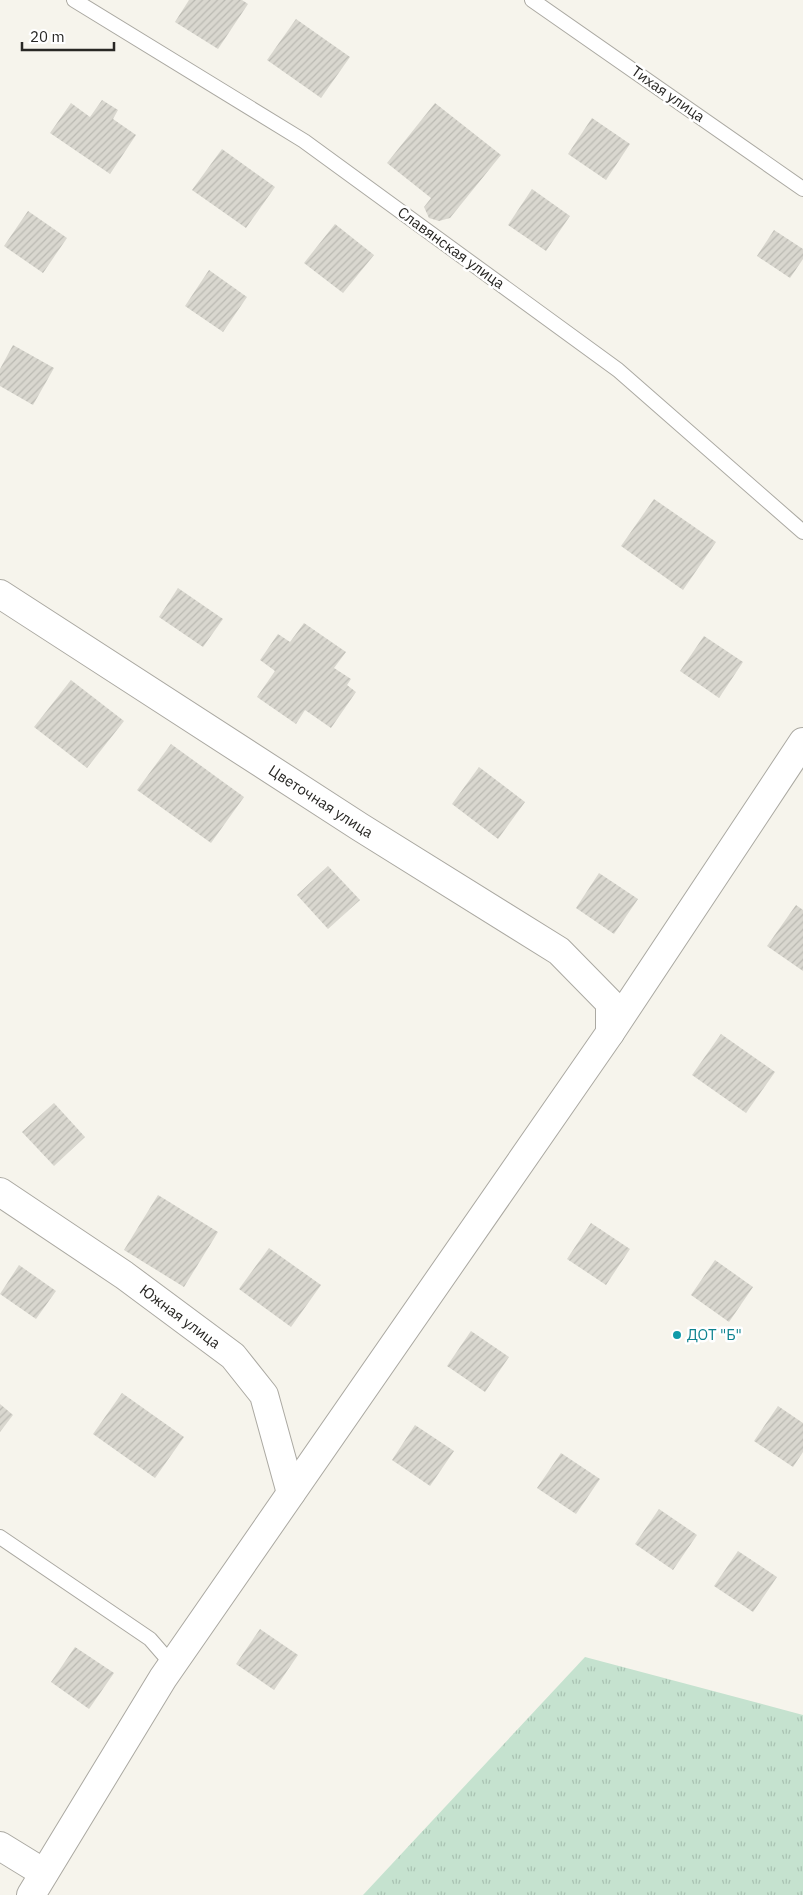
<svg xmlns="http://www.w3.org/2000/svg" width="803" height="1895" viewBox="0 0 803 1895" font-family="'IBM Plex Sans',sans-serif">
	<defs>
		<pattern id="grass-tufts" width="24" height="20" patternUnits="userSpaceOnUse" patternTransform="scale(1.25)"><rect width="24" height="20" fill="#c5e2cf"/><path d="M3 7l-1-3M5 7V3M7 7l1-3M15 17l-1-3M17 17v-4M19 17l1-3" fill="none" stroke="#a9c2b2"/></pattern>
		<pattern id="building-hatch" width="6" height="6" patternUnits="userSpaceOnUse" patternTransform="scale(1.25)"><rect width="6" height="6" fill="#d9d7cf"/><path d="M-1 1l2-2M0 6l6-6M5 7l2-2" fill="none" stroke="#bab9b2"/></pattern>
	</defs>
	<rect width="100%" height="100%" fill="#f6f4ec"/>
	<path fill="url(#grass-tufts)" d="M585 1657 803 1715V1895H363Z"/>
	<g fill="url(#building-hatch)">
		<path d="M189 0H242L248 4 218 49 175 22Z"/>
		<path d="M296 19 350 57 321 98 267 60Z"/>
		<path d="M102 100 118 110 113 119 136 135 110 174 50 133 71 103 90 117Z"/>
		<path d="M435 103 501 155 450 218 439 221 429 218 424 207 431 198 387 163Z"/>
		<path d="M592 118 630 144 606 180 568 154Z"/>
		<path d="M222 149 275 187 246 228 192 190Z"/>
		<path d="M532 189 570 216 546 251 508 225Z"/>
		<path d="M28 211 67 238 43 273 4 246Z"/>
		<path d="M335 224 374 255 343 293 304 263Z"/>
		<path d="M774 230 803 249V259L790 278 757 256Z"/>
		<path d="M209 270 247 297 223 332 185 306Z"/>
		<path d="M13 345 54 368 33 405 0 386V369Z"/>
		<path d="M654 499 716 542 683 590 621 546Z"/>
		<path d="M178 588 223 619 203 647 159 617Z"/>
		<path d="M304 623 346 652 334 668 351 679 347 685 356 692 331 728 305 710 296 724 257 697 275 671 260 660 278 634 290 642Z"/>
		<path d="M704 636 743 662 719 698 680 671Z"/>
		<path d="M71 680 124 721 87 768 34 727Z"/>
		<path d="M171 744 244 797 211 843 137 790Z"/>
		<path d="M479 767 525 802 498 839 452 804Z"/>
		<path d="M328 866 360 900 328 929 297 895Z"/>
		<path d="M599 873 638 899 614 934 576 908Z"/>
		<path d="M796 905 803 910V971L767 946Z"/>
		<path d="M721 1034 775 1072 746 1113 692 1075Z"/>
		<path d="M54 1103 85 1137 54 1166 22 1132Z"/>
		<path d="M158 1195 218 1232 184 1287 124 1250Z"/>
		<path d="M591 1223 630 1249 606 1285 567 1259Z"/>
		<path d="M269 1248 321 1285 291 1327 239 1289Z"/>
		<path d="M715 1260 753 1287 729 1322 691 1295Z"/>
		<path d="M19 1265 56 1291 36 1319 0 1294Z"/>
		<path d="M471 1331 509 1357 485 1392 447 1366Z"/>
		<path d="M122 1393 184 1437 155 1478 93 1434Z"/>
		<path d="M0 1404 13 1415 0 1432Z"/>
		<path d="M778 1406 803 1423V1452L793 1467 754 1441Z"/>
		<path d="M415 1425 454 1451 430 1486 392 1460Z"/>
		<path d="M561 1453 600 1479 576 1514 537 1488Z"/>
		<path d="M659 1509 697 1535 673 1570 635 1544Z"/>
		<path d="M738 1551 777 1577 753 1612 714 1586Z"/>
		<path d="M260 1629 298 1655 274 1690 236 1664Z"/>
		<path d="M75 1647 114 1673 89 1709 51 1682Z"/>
	</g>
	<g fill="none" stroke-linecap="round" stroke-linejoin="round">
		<defs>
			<g id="service">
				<path d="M74 0 304 141 618 370 803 532"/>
				<path d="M532 0 803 189"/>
				<path d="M0 1537 150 1639 170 1662 168 1668"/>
			</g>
			<g id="minor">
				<path id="s1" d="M0 594 360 827 559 951 610 1003V1033"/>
				<path id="s2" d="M0 1192 124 1275 233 1356 264 1395 291 1493"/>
				<path d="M0 1846 44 1873"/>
				<path d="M31 1895 163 1678 610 1033 803 742"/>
			</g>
		</defs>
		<use href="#service" stroke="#aba9a2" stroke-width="16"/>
		<use href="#minor" stroke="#aba9a2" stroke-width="30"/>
		<use href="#service" stroke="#fff" stroke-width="14"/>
		<use href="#minor" stroke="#fff" stroke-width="28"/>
	</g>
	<circle fill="#0f9aa8" stroke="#fff" stroke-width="2" cx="677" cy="1335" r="5"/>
	<g text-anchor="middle" stroke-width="5" stroke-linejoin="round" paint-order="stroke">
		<g font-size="15" fill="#282724" stroke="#fff">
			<text transform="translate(668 94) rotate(35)" y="5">Тихая улица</text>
			<text transform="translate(451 248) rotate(36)" y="5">Славянская улица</text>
			<text dy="5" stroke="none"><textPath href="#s1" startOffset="382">Цветочная улица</textPath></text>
			<text dy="5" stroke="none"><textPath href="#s2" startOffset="219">Южная улица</textPath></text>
		</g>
		<g font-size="15" fill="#0d838f" stroke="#fff" text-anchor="start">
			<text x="687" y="1340">ДОТ "Б"</text>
		</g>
	</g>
	<path d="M22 42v8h92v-8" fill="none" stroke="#282724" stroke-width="2.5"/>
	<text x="30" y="42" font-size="15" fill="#282724" stroke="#ffffff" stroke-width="4" paint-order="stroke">20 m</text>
</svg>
